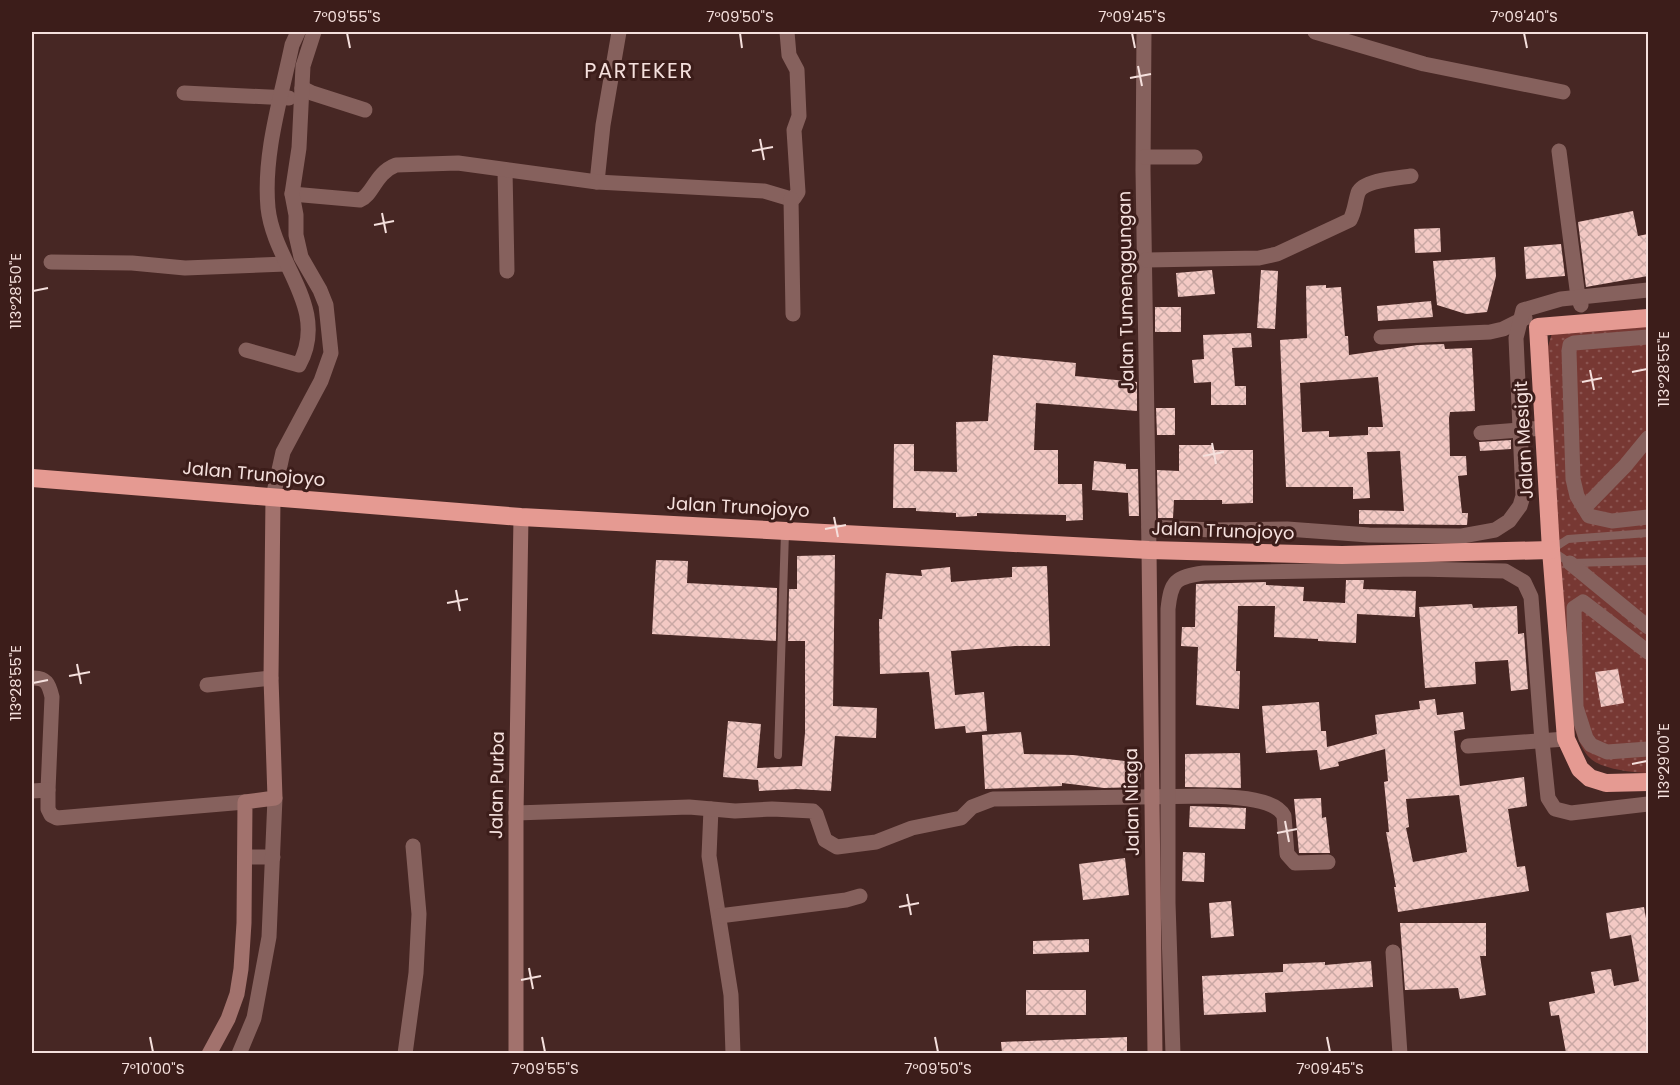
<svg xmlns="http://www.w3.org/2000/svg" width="1680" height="1085" viewBox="0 0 1680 1085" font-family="Poppins,sans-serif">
	<defs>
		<pattern id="park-dots" width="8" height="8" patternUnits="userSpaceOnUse" patternTransform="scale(1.5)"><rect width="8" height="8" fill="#773833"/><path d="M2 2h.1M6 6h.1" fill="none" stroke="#8b5450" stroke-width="1.8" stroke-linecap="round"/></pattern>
		<pattern id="building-cross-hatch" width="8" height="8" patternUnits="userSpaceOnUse" patternTransform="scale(1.5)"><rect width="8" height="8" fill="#f3c9c4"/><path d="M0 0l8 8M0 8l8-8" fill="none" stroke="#c9a8a4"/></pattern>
	</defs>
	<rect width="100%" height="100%" fill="#472724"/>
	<path fill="url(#park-dots)" d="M1648 323V773H1645C1630 772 1601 769 1590 758 1579 748 1575 727 1570 714L1546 353 1553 330Z"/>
	<g fill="url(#building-cross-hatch)" fill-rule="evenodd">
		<path d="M1633 211 1638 236 1648 234V276L1586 287 1578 222Z"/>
		<path d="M1440 228 1441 252 1415 253 1414 229Z"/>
		<path d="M1561 244 1565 276 1526 279 1524 247Z"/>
		<path d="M1495 257 1496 276 1487 312 1466 314 1437 305 1433 261Z"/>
		<path d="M1212 270 1215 294 1178 297 1176 273Z"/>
		<path d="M1261 270 1278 271 1275 329 1257 328Z"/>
		<path d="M1326 285V288L1341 287 1345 336H1348L1349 355 1418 345 1444 344 1445 349 1472 348 1475 411 1450 412 1449 418 1450 456H1466L1467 475 1458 476 1462 513H1468L1467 525 1359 524V510L1404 511 1400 451 1367 452 1370 498 1353 499V487H1286L1280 340 1307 338 1306 286ZM1378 377 1383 427H1368V435L1329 437V431L1302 432 1300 383Z"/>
		<path d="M1431 301 1433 317 1378 321 1377 306Z"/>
		<rect x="1155" y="307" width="26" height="25"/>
		<path d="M1251 333 1252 347 1232 348 1235 386H1246V405H1211V382L1194 383 1192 360 1204 359 1203 335Z"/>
		<path d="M993 355 1076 363 1075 376 1137 382V411L1036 403 1034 450H1058V484H1082L1083 520 1066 521V515L977 513V516L956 517V513L916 511V508H893L894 444H914V471L957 472 956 422 988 421Z"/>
		<path d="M1156 408H1175V435H1157Z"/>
		<path d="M1511 440V449L1480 451 1479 442Z"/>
		<path d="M1179 445H1212V450H1253V503L1222 504V500H1174L1173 518H1158L1157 470 1179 471Z"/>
		<path d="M1094 461 1126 464V469H1138L1139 516H1129L1128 493 1092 490Z"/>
		<path d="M835 555 833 706 877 708 876 738 835 736 831 791 796 789 759 791 758 780 723 777 728 721 761 724 757 768 802 766 805 733V641H788L789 589H797V556Z"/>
		<path d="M656 560 688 561 687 583 777 588 776 641 652 634Z"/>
		<path d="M1047 566 1050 646H1015L951 651 955 695 984 692 987 731 966 733 965 726 935 729 929 672 880 674 879 619H882L886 573 922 576 921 570 950 567 951 582 1012 577V567Z"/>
		<path d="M1346 580H1364L1363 589 1416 591 1415 617 1357 614 1356 643 1318 641V639L1274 637 1275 606H1238L1236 671H1240L1239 709 1196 705 1198 647 1181 646 1182 627H1195L1196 584 1266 582V585L1304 587 1303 601 1345 603Z"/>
		<path d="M1472 604 1473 608 1517 606 1518 634 1524 633 1528 689 1511 691 1508 660 1475 662 1476 684 1425 688 1419 607Z"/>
		<path d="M1618 669 1624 703 1601 707 1595 672Z"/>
		<path d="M1435 699 1437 715 1463 712 1465 729 1454 731 1460 786 1524 777 1527 806 1508 809 1517 867 1525 866 1529 891 1398 912 1394 887H1396L1386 832H1389L1384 782 1388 781 1385 749 1338 762 1339 766 1320 770 1317 750 1266 753 1262 706 1319 702 1321 731H1326L1327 747 1377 734 1375 715 1420 709 1419 701ZM1459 795 1467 852 1413 862 1406 828 1409 827 1406 799Z"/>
		<path d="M1021 732 1024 754 1073 755 1142 763 1139 787 1104 788 1062 783V786L985 789 982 735Z"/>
		<path d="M1240 753 1241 788 1185 787V754Z"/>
		<path d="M1321 798 1322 818 1326 817 1330 853H1299L1294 799Z"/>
		<path d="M1190 806 1246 808 1245 829 1189 827Z"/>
		<path d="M1183 852 1205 853 1204 882 1182 881Z"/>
		<path d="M1125 858 1129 895 1083 900 1079 864Z"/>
		<path d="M1231 901 1234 936 1211 938 1209 903Z"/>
		<path d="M1644 907 1648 930V1053H1566L1559 1015 1551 1016 1549 1002 1595 993 1591 972 1611 969 1614 986 1639 981 1631 935 1610 939 1606 913Z"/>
		<path d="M1400 923H1486V956H1480L1486 995 1460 999 1458 988 1405 990Z"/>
		<path d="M1089 939V952L1033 954V941Z"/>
		<path d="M1371 961 1373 987 1265 993 1266 1012 1204 1015 1202 976 1283 972V964L1325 962V965Z"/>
		<rect x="1026" y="990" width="60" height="25"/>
		<path d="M1127 1037V1053H1002L1001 1042Z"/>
	</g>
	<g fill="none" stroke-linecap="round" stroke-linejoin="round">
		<g stroke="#86615d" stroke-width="8">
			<path d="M1648 533 1568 539 1551 550 1570 563 1648 561"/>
			<path d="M778 755 785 532"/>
		</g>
		<g stroke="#86615d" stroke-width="15">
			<path d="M1144 32 1143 170 1149 550"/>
			<path d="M1315 32 1424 64 1563 92"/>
			<path d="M302 88 312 93 365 110"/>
			<path d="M184 93 289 98"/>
			<path d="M1559 151 1578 297 1581 305"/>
			<path d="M1144 157H1195"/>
			<path d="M505 170 507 271"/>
			<path d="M597 182 603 125 619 32"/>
			<path d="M292 194 360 200C373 195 375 173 396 165L458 163 597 182 764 191 791 199 794 198 798 192 794 130 799 116 797 70 789 55 787 32"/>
			<path d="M791 199 793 314"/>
			<path d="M1146 260 1259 258 1277 254 1350 220C1355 211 1355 202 1358 193 1363 180 1398 178 1411 176"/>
			<path d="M51 262 132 263 185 268 286 264"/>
			<path d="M1381 337 1490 332 1503 329 1525 318"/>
			<path d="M1648 337 1574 343 1570 345 1569 351 1573 479 1577 496 1589 516 1612 521 1648 517"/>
			<path d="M246 350 299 365C330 308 274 264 268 208 263 154 281 98 292 45L298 32"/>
			<path d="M1481 433 1544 428"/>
			<path d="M273 497 283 452 321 381 331 353 326 305 320 290 301 257 296 235V215L292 194 299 148 303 66 314 32"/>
			<path d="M1584 508 1625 466 1648 438"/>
			<path d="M1149 527 1212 530 1287 529 1369 535 1462 536 1495 530 1509 521 1520 506 1523 496 1516 338 1523 310 1561 299 1648 290"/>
			<path d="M1570 563 1648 627"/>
			<path d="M1648 652 1583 602 1574 608 1576 707 1586 738 1591 745 1607 752 1648 749"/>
			<path d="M32 678C46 677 49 684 52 697L48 790"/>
			<path d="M207 685 271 678"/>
			<path d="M1468 746 1566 739"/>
			<path d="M32 791 48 790V809L51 815 57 818 245 802"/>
			<path d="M711 809 709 856 731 995 733 1054"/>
			<path d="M516 813 689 807 735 811 772 809 813 811 816 814 825 840 837 847 876 842 912 828 961 818 972 807 993 799 1209 796C1228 797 1275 797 1284 816L1287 854 1295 863 1328 862"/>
			<path d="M245 857H273"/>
			<path d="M719 916 846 900 860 896"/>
			<path d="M1393 952 1400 1054"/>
			<path d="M239 1054 254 1018 269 937 275 798"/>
			<path d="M405 1054 416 973 419 914 413 846"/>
			<path d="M1173 1054 1168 903V609C1171 581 1175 577 1204 573L1417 569 1505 571 1524 582 1531 597 1542 741 1548 798 1555 809 1571 813 1648 804"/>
		</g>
		<g stroke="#a2726d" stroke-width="15">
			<path d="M1149 550 1155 1054"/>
			<path d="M209 1054 228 1019 237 994 241 969 244 923 245 802 275 798 271 678 273 497"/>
			<path d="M516 1054V813L521 517"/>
		</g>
		<g stroke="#e59a92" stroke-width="18">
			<path d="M1648 318 1538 327 1551 550 1566 739 1580 769 1590 778 1606 783 1648 782"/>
			<path d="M32 478 521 517 1149 550 1342 555 1551 550"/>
		</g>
	</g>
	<path fill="none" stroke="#f5e0dd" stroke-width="2" d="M347 33 350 48M740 33 742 48M1132 33 1135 48M1524 33 1527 48M1138 66 1142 86M1130 78 1151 74M760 139 764 160M752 151 773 147M382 213 386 233M374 225 394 221M33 291 48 288M1590 370 1594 390M1632 372 1647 369M1582 382 1602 378M1212 443 1216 464M1203 456 1224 452M834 517 838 537M825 529 846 525M456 590 460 611M447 603 468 599M77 664 81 684M69 676 90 672M33 683 48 680M1632 764 1647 761M1285 821 1289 842M1277 833 1297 829M907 894 911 915M899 907 919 903M529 968 533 989M521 980 541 976M150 1037 153 1052M542 1037 545 1052M935 1037 938 1052M1327 1037 1330 1052"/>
	<g text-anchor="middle" stroke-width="6" stroke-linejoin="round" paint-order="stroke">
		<g font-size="18" fill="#f5e0dd" stroke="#3c1d1a">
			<text transform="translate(1126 291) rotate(-91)" y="6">Jalan Tumenggungan</text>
			<text transform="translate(1524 440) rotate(-93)" y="6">Jalan Mesigit</text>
			<text transform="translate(254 474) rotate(5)" y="6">Jalan Trunojoyo</text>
			<text transform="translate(738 507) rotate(3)" y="6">Jalan Trunojoyo</text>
			<text transform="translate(1223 531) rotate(2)" y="6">Jalan Trunojoyo</text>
			<text transform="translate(497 785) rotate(-89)" y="6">Jalan Purba</text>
			<text transform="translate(1132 802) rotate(-91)" y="6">Jalan Niaga</text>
		</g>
		<g font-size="21" letter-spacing="1.5" fill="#f5e0dd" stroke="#3c1d1a">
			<text x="639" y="78">PARTEKER</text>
		</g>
	</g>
	<rect width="1680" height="1085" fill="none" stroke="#3c1d1a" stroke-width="66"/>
	<rect x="33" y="33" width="1614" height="1019" fill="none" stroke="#f5e0dd" stroke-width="2"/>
	<g font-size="15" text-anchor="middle" fill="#f5e0dd">
		<text x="347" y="22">7°09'55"S</text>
		<text x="740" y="22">7°09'50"S</text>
		<text x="1132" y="22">7°09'45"S</text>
		<text x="1524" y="22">7°09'40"S</text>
		<text transform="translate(16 291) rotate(-90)" y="5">113°28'50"E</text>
		<text transform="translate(1664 369) rotate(-90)" y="5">113°28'55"E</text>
		<text transform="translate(16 683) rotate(-90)" y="5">113°28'55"E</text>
		<text transform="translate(1664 761) rotate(-90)" y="5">113°29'00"E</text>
		<text x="153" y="1074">7°10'00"S</text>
		<text x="545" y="1074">7°09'55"S</text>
		<text x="938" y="1074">7°09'50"S</text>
		<text x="1330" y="1074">7°09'45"S</text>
	</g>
</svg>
